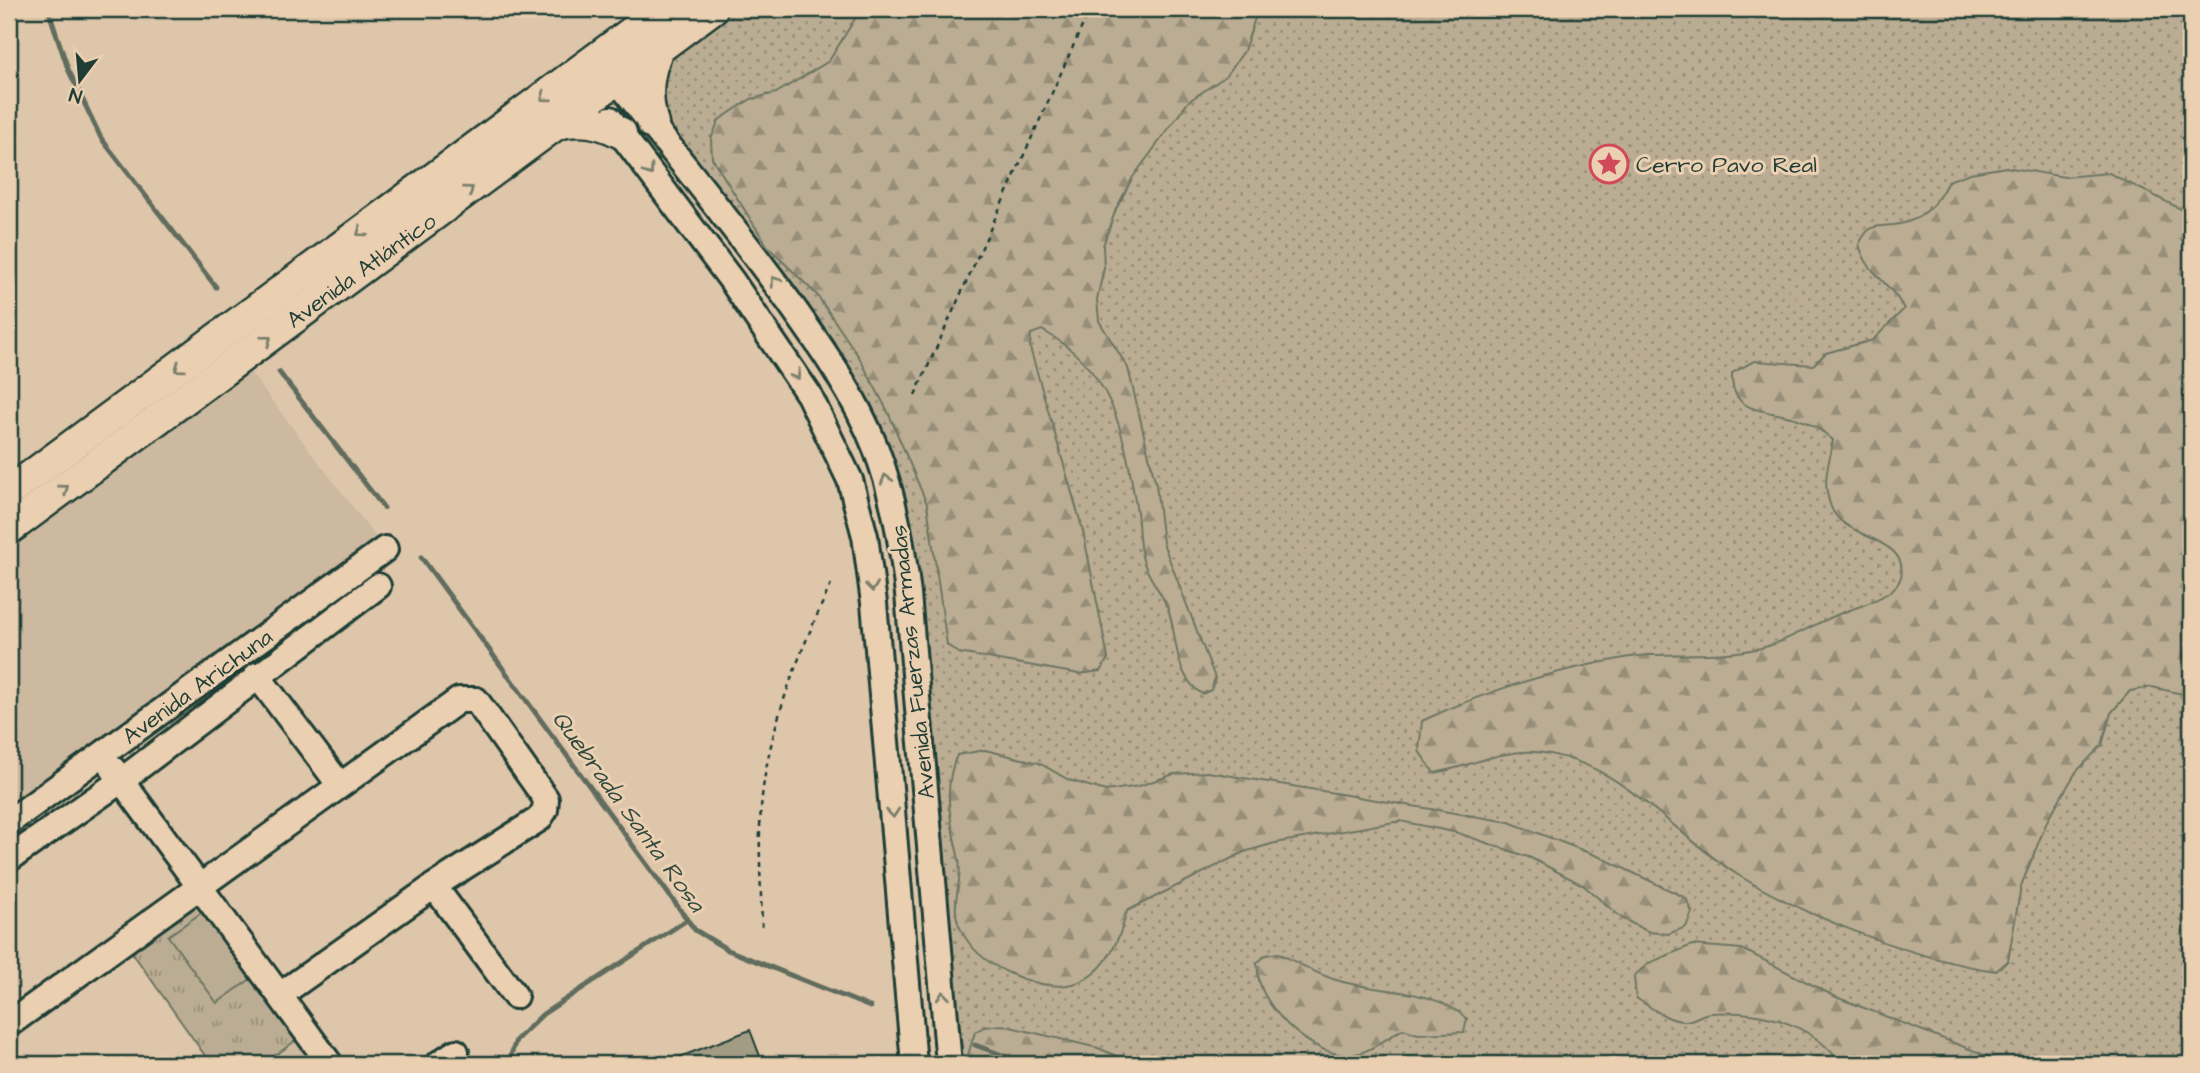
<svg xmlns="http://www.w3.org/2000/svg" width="2200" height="1073" viewBox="0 0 2200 1073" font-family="'Architects Daughter',sans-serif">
	<defs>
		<pattern id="grass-dots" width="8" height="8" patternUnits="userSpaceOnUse" patternTransform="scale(1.75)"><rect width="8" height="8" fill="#bbad93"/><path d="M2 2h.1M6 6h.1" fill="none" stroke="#978e79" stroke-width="1.8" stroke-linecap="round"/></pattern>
		<pattern id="forest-firs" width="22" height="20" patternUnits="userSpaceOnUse" patternTransform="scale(1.75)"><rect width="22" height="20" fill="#bbad93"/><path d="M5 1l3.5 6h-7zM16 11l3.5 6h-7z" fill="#978e79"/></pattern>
		<pattern id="park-tufts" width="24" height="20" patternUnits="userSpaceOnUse" patternTransform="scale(1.75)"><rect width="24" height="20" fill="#bbad93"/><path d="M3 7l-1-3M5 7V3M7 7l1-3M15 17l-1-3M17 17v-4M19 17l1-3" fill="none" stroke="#978e79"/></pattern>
	</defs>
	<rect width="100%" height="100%" fill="#dec6aa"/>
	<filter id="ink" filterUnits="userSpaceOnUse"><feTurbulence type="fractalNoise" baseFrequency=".0143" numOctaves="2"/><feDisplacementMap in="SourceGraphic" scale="14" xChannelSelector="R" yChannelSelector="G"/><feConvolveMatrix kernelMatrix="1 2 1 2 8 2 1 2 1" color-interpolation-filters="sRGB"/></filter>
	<g filter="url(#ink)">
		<g fill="#ccb99f">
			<path d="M240 359 385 549 9 822V529Z"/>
			<path d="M307 1032 330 1064H264Z"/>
		</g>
		<path fill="url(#grass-dots)" stroke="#6d7564" stroke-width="2" d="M712 9H2191V1064H949L922 733 876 448 649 108 648 81Z"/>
		<g fill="url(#forest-firs)" stroke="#6d7564" stroke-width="2">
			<path d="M868 9H1258L1244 51 1226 76 1189 101 1133 177 1116 209 1103 246 1104 268 1097 299 1099 321 1128 368 1156 485 1163 543 1215 678 1211 690 1202 694C1174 675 1178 641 1169 612 1164 594 1148 579 1143 560 1138 545 1139 527 1137 512 1124 435 1116 371 1042 330L1031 334 1030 348 1083 531 1108 658 1101 671 1079 674 959 653 947 645 927 504 888 412 859 357 817 295 768 247 712 158 711 139 719 120 751 99 776 93 829 61 856 17Z"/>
			<path d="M2006 167 2064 177 2109 173 2191 214V696L2152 687 2130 691 2111 713 2102 745 2076 772 2048 819 2021 886 2008 961 1996 971C1917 960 1807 917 1738 875 1673 834 1620 760 1537 752 1500 749 1469 767 1434 773L1419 751 1422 721C1483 692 1552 671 1619 659 1664 650 1711 659 1756 649 1782 644 1806 628 1830 618 1849 609 1870 605 1888 593 1894 589 1899 583 1901 577 1909 536 1843 540 1831 507 1821 480 1829 467 1833 440 1822 430 1810 423 1795 418 1766 409 1730 415 1732 373L1754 361 1813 365 1826 353 1873 340 1904 309C1892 283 1866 274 1859 244 1870 223 1873 227 1894 225 1922 222 1937 204 1948 181L1970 173Z"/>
			<path d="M985 750 1039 763 1069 780 1106 791 1139 786 1174 774 1208 772 1509 822 1600 857 1686 898 1692 912 1686 927 1668 934 1649 932 1623 919 1583 885 1531 858 1458 833 1400 821 1275 843 1244 852 1127 911C1110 977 1076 1003 1011 974 987 963 968 949 958 923 951 901 963 881 959 860 951 824 942 789 957 755Z"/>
			<path d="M1692 945 1742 949 1836 997 2008 1064H1841C1812 1022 1759 1010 1711 1013 1702 1013 1694 1021 1685 1021 1669 1022 1649 1006 1636 998L1634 976 1649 963Z"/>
			<path d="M1278 953C1296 962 1314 973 1333 979 1376 994 1432 986 1467 1019L1464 1032 1418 1034 1403 1029C1389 1036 1374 1049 1360 1053 1322 1065 1271 1017 1260 984 1258 978 1258 969 1257 963L1266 955Z"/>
			<path d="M1002 1025 1098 1048 1135 1064H971L968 1055 975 1032 984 1027Z"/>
		</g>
		<path fill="url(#park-tufts)" stroke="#6d7564" stroke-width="2" d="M200 886 307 1032 264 1064H211L124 941Z"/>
		<path fill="#bbad93" stroke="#6d7564" stroke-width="2" d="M204 911 252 978 217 1003 168 936Z"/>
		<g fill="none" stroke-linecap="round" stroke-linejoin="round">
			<g stroke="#606c5d" stroke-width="5">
				<path d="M48 9 68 69 101 138 216 287"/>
				<path d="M279 372 384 508"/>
				<path d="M421 557 695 930 728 950 870 1007"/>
				<path d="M975 1045 1027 1064"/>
				<path d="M508 1064 516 1040 543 1014 687 920"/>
			</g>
		</g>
		<path fill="#a39c85" stroke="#1f3d34" stroke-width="2" d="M750 1030 763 1064H664V1063Z"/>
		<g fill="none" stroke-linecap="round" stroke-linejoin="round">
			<defs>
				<g id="minor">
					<path d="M606 65C666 145 731 221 789 302 822 348 855 395 876 449 894 496 902 544 908 594L949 1064"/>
					<path d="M610 119 732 281 809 395 850 480 865 536 874 603 914 1064"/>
					<path d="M257 675 339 784"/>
					<path d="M113 769 330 1064"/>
					<path d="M9 822 385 549"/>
					<path d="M9 859 122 780 378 586"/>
					<path d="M434 886 515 996"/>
					<path d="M9 1024 459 700H476L546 799 545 810 539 819 434 886 280 995"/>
					<path d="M438 1064 456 1052"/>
				</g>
				<g id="major">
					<path d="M557 124C580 118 600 121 621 133"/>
					<path d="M653 124C645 96 647 75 658 49"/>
					<path d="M9 492 663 9"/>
					<path d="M9 529 712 9"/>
				</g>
			</defs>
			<use href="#minor" stroke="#1f3d34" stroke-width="30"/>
			<use href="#major" stroke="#1f3d34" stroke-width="35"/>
			<g stroke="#1f3d34" stroke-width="2.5" stroke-dasharray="5 5" stroke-linecap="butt">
				<path d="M915 395 1090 9"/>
				<path d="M762 927C761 881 757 834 763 788 773 715 801 650 831 584"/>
			</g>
			<use href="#minor" stroke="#eacfb1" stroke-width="24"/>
			<use href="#major" stroke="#eacfb1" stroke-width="30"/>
		</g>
		<defs><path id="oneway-chevron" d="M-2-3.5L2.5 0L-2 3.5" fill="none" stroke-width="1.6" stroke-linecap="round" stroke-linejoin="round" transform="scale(1.75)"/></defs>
		<g stroke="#7a7f6c">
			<use href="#oneway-chevron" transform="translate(545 97) rotate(143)"/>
			<use href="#oneway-chevron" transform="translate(649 171) rotate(54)"/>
			<use href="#oneway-chevron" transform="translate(469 190) rotate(-37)"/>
			<use href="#oneway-chevron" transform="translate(361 232) rotate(144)"/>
			<use href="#oneway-chevron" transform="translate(775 281) rotate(-126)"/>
			<use href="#oneway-chevron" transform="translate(267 340) rotate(-36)"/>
			<use href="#oneway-chevron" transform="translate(179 368) rotate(144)"/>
			<use href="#oneway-chevron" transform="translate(796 375) rotate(57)"/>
			<use href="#oneway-chevron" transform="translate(886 479) rotate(-107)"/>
			<use href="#oneway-chevron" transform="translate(64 489) rotate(-36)"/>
			<use href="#oneway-chevron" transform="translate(872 587) rotate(83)"/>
			<use href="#oneway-chevron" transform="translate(893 813) rotate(85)"/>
			<use href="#oneway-chevron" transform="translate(943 996) rotate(-95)"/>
		</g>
	</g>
	<defs>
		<symbol id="sight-ring" viewBox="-11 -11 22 22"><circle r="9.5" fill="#eacfb1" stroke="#d1495b" stroke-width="1.5"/><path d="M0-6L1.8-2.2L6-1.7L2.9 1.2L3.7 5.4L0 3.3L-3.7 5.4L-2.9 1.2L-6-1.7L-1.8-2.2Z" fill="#d1495b"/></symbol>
	</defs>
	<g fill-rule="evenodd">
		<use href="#sight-ring" x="1587" y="142" width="44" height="44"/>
	</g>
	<g text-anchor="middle" stroke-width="6" stroke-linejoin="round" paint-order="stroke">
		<g font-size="23" fill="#1f3d34" stroke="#eacfb1" text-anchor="start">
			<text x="1636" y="172">Cerro Pavo Real</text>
		</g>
		<g font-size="23" fill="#1f3d34" stroke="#eacfb1">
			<text transform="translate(361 270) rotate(-36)" y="8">Avenida Atlántico</text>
			<text transform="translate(912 662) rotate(-96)" y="8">Avenida Fuerzas Armadas</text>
			<text transform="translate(197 686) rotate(-36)" y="8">Avenida Arichuna</text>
		</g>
		<g font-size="24" font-style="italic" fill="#2f493e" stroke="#eacfb1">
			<text transform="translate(629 811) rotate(54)" y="8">Quebrada Santa Rosa</text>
		</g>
	</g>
	<rect width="2200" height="1073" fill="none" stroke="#eacfb1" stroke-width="35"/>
	<rect x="18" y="18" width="2165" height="1038" fill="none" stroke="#1f3d34" stroke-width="2.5" filter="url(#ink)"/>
	<g transform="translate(80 80) rotate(196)" stroke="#eacfb1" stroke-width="5" paint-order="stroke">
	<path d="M0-5L12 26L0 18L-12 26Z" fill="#1f3d34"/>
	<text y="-10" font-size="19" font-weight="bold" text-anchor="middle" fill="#1f3d34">N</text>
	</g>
</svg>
